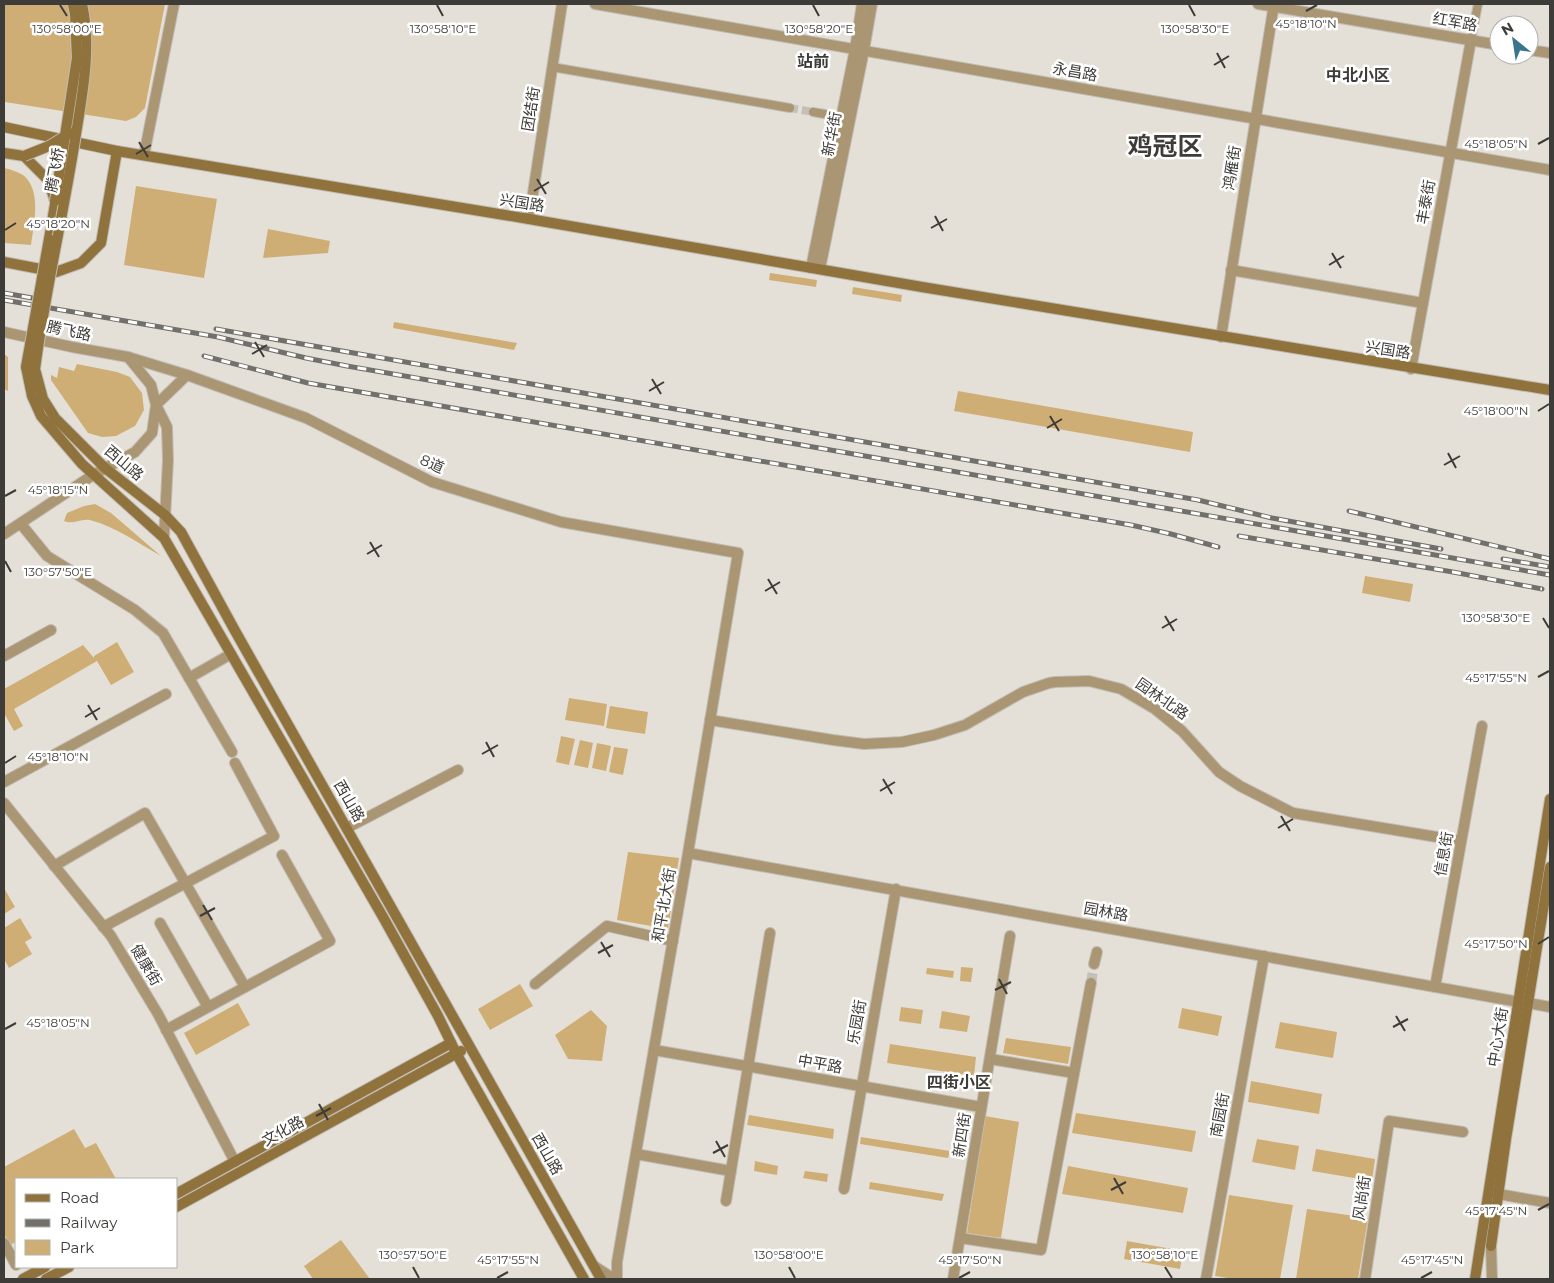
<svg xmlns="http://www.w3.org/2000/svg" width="1554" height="1283" viewBox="0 0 1554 1283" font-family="Montserrat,'Noto Sans SC',sans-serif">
	<rect width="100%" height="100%" fill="#e5e0d7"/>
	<g fill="#cfae76">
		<path d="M4 4H165L145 108 136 117 126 121 5 102 4 101Z"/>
		<path d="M4 168C9 169 18 172 23 175 42 190 34 224 31 245L4 243Z"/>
		<path d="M136 186 217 199 204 278 124 265Z"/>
		<path d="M268 229 330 241 328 253 263 258Z"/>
		<path d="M770 273 817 280 816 287 769 280Z"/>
		<path d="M853 287 902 295 901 302 852 294Z"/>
		<path d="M394 322 517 343 514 350 393 328Z"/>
		<path d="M4 354 8 357V391L4 389Z"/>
		<path d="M77 364 117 372 130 377 142 393 144 410 135 426 116 436 102 437 88 433 51 380V375L57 378 59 367 74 371Z"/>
		<path d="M958 391 1193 432 1190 452 954 411Z"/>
		<path d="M95 504 111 513 161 556C138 543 116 527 90 520 81 518 73 525 64 521L67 513 84 506Z"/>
		<path d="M1365 576 1413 584 1410 602 1362 593Z"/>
		<path d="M117 642 134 672 111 685 97 661 14 709 23 726 14 731 4 713V689L83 645 94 658V656Z"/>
		<path d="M569 698 607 704 604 726 565 720Z"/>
		<path d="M610 706 648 712 645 734 606 728Z"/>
		<path d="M561 736 575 739 569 765 556 762Z"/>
		<path d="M580 740 593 743 588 768 574 765Z"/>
		<path d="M597 743 611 746 606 771 592 768Z"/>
		<path d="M614 747 628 749 623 775 609 772Z"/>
		<path d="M628 852 679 858 668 929 617 920Z"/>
		<path d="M4 888 15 907 4 914Z"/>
		<path d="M20 918 32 938 25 942 32 954 9 968 4 959V928Z"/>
		<path d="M961 967 973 968 971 982 960 981Z"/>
		<path d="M927 968 954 971 953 978 926 974Z"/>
		<path d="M520 984 533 1006 490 1030 478 1009Z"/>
		<path d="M238 1003 250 1025 196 1055 184 1033Z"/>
		<path d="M901 1007 923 1010 921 1024 899 1021Z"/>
		<path d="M1182 1008 1222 1016 1218 1036 1178 1028Z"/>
		<path d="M591 1010 607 1026 602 1061 568 1059 555 1035Z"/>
		<path d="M942 1011 970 1016 967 1032 939 1028Z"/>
		<path d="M1280 1022 1337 1032 1333 1058 1275 1048Z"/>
		<path d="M1006 1038 1071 1047 1068 1064 1003 1053Z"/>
		<path d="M890 1044 976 1057 974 1076 887 1063Z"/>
		<path d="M1251 1081 1322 1094 1319 1114 1248 1102Z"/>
		<path d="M1076 1113 1196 1131 1192 1152 1072 1133Z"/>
		<path d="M749 1115 834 1129 833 1139 747 1125Z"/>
		<path d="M985 1116 1019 1122 1001 1238 967 1233Z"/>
		<path d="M74 1129 85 1148 96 1143 116 1179H16V1242L10 1245 4 1234V1167Z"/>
		<path d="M861 1137 950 1151 948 1158 860 1144Z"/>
		<path d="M1257 1139 1299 1146 1295 1170 1252 1162Z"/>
		<path d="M1316 1149 1375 1159 1372 1181 1312 1171Z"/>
		<path d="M755 1161 778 1166 777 1175 754 1171Z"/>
		<path d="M1068 1166 1188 1188 1183 1213 1062 1194Z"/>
		<path d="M805 1171 828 1174 827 1182 803 1178Z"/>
		<path d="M870 1182 944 1194 942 1201 869 1189Z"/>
		<path d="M1229 1195 1293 1205 1280 1279H1234L1215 1276Z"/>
		<path d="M1307 1209 1368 1218 1358 1279H1296Z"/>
		<path d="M341 1240 370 1279H313L304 1266Z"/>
		<path d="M1127 1241 1183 1251 1180 1269 1124 1259Z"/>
	</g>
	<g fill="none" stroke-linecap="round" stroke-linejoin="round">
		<path stroke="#c4bfb7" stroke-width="8" stroke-dasharray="8 4" stroke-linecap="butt" d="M790 108 813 112"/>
		<path stroke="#c4bfb7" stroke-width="10" stroke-dasharray="10 5" stroke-linecap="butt" d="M1091 983 1094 964"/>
		<defs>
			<g id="pedestrian">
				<path d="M1471 40 1478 4"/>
				<path d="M552 67 790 108"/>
				<path d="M813 112 841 117"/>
			</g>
			<g id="minor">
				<path d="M595 4 1550 170"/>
				<path d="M1258 4 1499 45"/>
				<path d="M1529 50 1550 53"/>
				<path d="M144 155 174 4"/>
				<path d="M529 219 562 4"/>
				<path d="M1231 270 1423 303"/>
				<path d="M1221 337 1274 4"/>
				<path d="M128 357 187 375 306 418 432 482 561 522 738 553"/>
				<path d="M1411 369 1471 40"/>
				<path d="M21 524 47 556 135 610 163 633 232 752"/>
				<path d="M164 538 168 460 167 427 156 405 187 375"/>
				<path d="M4 656 51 630"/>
				<path d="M189 678 231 654"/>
				<path d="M710 720 833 740 864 744 902 742 934 735 965 725 1023 692 1049 683 1055 682 1089 681 1121 689 1155 709 1182 731 1219 772 1240 786 1293 813 1461 841"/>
				<path d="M4 782 166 694"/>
				<path d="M4 803 111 936 158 1014 235 1162"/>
				<path d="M347 828 458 770"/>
				<path d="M54 866 145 813 245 987"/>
				<path d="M160 923 208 1007"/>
				<path d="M103 927 274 836 235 763"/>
				<path d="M1094 964 1097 952"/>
				<path d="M535 984 607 926 673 941"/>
				<path d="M1435 987 1482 726"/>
				<path d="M1528 1003 1550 1007"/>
				<path d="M166 1030 330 941 282 855"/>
				<path d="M654 1050 981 1107"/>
				<path d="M990 1059 1074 1073"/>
				<path d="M636 1154 731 1171"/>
				<path d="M844 1189 896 889"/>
				<path d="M1498 1194 1550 1203"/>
				<path d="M726 1201 770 933"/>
				<path d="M960 1238 1041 1250 1091 983"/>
				<path d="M4 1243 16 1265"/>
				<path d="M953 1279 1010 936"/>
				<path d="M1365 1279 1389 1121 1463 1132"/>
			</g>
			<g id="tertiary">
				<path d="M811 268 855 49 862 4"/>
				<path d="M820 269 864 50 872 4"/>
				<path d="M4 332 72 347 128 357 151 385 156 405 152 433 135 452 93 475 4 534"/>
				<path d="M688 853 1519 1002"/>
				<path d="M1491 1246 1492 1279"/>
				<path d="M594 1266 614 1279"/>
				<path d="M617 1279V1262L688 853 738 553"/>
				<path d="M1206 1279 1264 956"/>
			</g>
			<g id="secondary">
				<path d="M4 127 117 151 529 219 922 287 1550 390"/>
				<path d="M4 153 24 156 48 180 61 219"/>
				<path d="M49 239 55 204"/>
				<path d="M4 262 56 272 81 263 101 243 117 151"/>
				<path d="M26 367 32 396 41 416 82 464 164 538 383 917 438 1016 456 1053 584 1279"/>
				<path d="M35 369 43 399 55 418 105 468 165 515 181 532 234 629 601 1279"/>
				<path d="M176 1194 451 1043"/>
				<path d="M176 1207 461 1051"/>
				<path d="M1491 1246 1506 1139 1550 867"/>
				<path d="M23 1279 45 1267"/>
				<path d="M46 1279 69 1267"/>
				<path d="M1475 1279 1550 799"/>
			</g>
		</defs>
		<use href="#pedestrian" stroke="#c0bcb4" stroke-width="10"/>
		<use href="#minor" stroke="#c0bcb4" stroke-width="12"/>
		<use href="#tertiary" stroke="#c0bcb4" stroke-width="12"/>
		<use href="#secondary" stroke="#c0bcb4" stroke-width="12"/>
		<use href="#pedestrian" stroke="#ab9674" stroke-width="8"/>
		<use href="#minor" stroke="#ab9674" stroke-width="10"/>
		<use href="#tertiary" stroke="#ab9674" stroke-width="10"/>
		<use href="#secondary" stroke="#90723d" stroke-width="10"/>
		<defs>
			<g id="rail">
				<path d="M4 293 38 299"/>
				<path d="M4 300 218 337 306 358 347 366 1550 575"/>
				<path d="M216 329 1198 500 1272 518 1441 549"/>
				<path d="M204 356 308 383 1131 525 1171 534 1218 547"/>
				<path d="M1349 511 1550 559"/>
				<path d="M1239 536 1453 572 1542 589"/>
				<path d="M1503 559 1550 567"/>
			</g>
		</defs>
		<use href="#rail" stroke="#73706b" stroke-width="5"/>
		<use href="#rail" stroke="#fff" stroke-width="3" stroke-dasharray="9" stroke-linecap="butt"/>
		<defs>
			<g id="secondary-bridge">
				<path d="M24 156 49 146 70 133"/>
				<path d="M55 201 77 58 75 14 73 4"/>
				<path d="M26 367 49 239"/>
				<path d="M35 369C45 292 63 217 75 140 82 96 92 48 82 4"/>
			</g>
		</defs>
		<use href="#secondary-bridge" stroke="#c0bcb4" stroke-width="12" stroke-linecap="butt"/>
		<use href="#secondary-bridge" stroke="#90723d" stroke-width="10"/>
	</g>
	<path fill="none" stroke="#3e3c38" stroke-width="2" d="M60 5 67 16M437 5 443 16M813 5 819 16M1189 5 1195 16M1306 11 1317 5M1217 53 1225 68M1214 65 1229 56M139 142 148 157M1538 144 1549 138M136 154 151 145M537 179 546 194M534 191 549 182M935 216 943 231M931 228 947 219M5 230 16 223M1332 253 1341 268M1329 265 1344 256M255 342 264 357M252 354 267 345M652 379 661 394M649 391 664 382M1538 411 1549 404M1050 416 1059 431M1047 428 1062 419M1448 453 1456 468M1444 465 1460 456M5 496 16 490M370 542 379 557M367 554 382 545M5 561 11 572M768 579 777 594M765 591 780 582M1165 616 1174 631M1543 618 1549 628M1162 628 1177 619M1538 677 1549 671M88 705 97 720M85 717 100 708M486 742 494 757M482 754 498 745M5 763 16 756M883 779 892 794M880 791 895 782M1281 816 1290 831M1278 828 1293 819M203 905 212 920M200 916 215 908M601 942 610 957M1538 944 1549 937M598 953 613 945M999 979 1007 994M995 990 1011 982M1396 1016 1405 1031M1393 1027 1408 1019M5 1029 16 1023M319 1104 328 1120M316 1116 331 1108M716 1141 725 1157M713 1153 728 1145M1114 1178 1123 1194M1111 1190 1126 1182M1538 1210 1549 1204M413 1267 419 1278M789 1267 795 1278M1165 1267 1172 1278M497 1278 508 1272M959 1278 970 1272M1421 1278 1432 1272"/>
	<g text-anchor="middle" stroke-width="5" stroke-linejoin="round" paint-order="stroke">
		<g font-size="15" fill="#3e3c38" stroke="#fff">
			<text transform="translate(1455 22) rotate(10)" y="5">红军路</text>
			<text transform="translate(1075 72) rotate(10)" y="5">永昌路</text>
			<text transform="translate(531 109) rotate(-81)" y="5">团结街</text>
			<text transform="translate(832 134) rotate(-79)" y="5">新华街</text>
			<text transform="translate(1232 168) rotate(-81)" y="5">鸿雁街</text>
			<text transform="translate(55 170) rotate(-80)" y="5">腾飞桥</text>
			<text transform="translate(1426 202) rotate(-80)" y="5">丰泰街</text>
			<text transform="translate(522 203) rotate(9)" y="5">兴国路</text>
			<text transform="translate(69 331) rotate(12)" y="5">腾飞路</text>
			<text transform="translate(1388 350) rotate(9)" y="5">兴国路</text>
			<text transform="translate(124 463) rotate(40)" y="5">西山路</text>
			<text transform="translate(432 464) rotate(24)" y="5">8道</text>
			<text transform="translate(1162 699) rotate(35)" y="5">园林北路</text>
			<text transform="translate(349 801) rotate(60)" y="5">西山路</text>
			<text transform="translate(1444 854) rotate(-80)" y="5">信息街</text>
			<text transform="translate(664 905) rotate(-80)" y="5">和平北大街</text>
			<text transform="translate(1106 912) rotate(10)" y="5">园林路</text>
			<text transform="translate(146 965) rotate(59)" y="5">健康街</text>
			<text transform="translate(857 1022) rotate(-80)" y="5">乐园街</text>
			<text transform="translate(1498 1037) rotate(-81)" y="5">中心大街</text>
			<text transform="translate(820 1064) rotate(10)" y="5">中平路</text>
			<text transform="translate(1220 1115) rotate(-80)" y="5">南园街</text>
			<text transform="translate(283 1131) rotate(-29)" y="5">文化路</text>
			<text transform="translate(962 1135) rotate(-81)" y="5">新四街</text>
			<text transform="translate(547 1154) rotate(60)" y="5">西山路</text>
			<text transform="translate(1362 1198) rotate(-82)" y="5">风尚街</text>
		</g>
		<g font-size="16" font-weight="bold" fill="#3e3c38" stroke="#fff">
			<text x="813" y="67">站前</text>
			<text x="1358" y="81">中北小区</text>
			<text x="959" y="1088">四街小区</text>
		</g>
		<g font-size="25" font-weight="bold" fill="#3e3c38" stroke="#fff">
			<text x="1165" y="155">鸡冠区</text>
		</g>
	</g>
	<g font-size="12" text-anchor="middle" fill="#3e3c38" stroke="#fff" stroke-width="5" stroke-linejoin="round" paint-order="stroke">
		<text x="1306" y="28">45°18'10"N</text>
		<text x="67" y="33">130°58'00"E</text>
		<text x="443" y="33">130°58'10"E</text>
		<text x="819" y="33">130°58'20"E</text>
		<text x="1195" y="33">130°58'30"E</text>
		<text x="1496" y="148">45°18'05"N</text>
		<text x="58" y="228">45°18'20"N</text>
		<text x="1496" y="415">45°18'00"N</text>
		<text x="58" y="494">45°18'15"N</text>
		<text x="58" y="576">130°57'50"E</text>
		<text x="1496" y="622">130°58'30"E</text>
		<text x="1496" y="682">45°17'55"N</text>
		<text x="58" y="761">45°18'10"N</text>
		<text x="1496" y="948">45°17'50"N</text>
		<text x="58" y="1027">45°18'05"N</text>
		<text x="1496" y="1215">45°17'45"N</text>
		<text x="413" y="1259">130°57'50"E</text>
		<text x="789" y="1259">130°58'00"E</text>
		<text x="1165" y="1259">130°58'10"E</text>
		<text x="508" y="1264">45°17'55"N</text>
		<text x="970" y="1264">45°17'50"N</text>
		<text x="1432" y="1264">45°17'45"N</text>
	</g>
	<rect width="1554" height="1283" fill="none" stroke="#3e3c38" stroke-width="10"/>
	<rect x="15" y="1178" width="162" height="90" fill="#ffffff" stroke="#b2b1af"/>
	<rect x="25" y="1194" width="25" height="8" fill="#90723d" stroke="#b2b1af"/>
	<text x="60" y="1203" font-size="15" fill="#3e3c38">Road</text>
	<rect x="25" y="1219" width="25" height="8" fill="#73706b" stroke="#b2b1af"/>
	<text x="60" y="1228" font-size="15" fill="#3e3c38">Railway</text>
	<rect x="25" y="1240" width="25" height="15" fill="#cfae76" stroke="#b2b1af"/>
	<text x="60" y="1253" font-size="15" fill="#3e3c38">Park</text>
	<g transform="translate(1514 40) rotate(330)"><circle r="24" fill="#ffffff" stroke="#b2b1af"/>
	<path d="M0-4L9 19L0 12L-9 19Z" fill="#3b748e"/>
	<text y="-8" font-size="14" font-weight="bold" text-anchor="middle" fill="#3e3c38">N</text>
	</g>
</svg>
